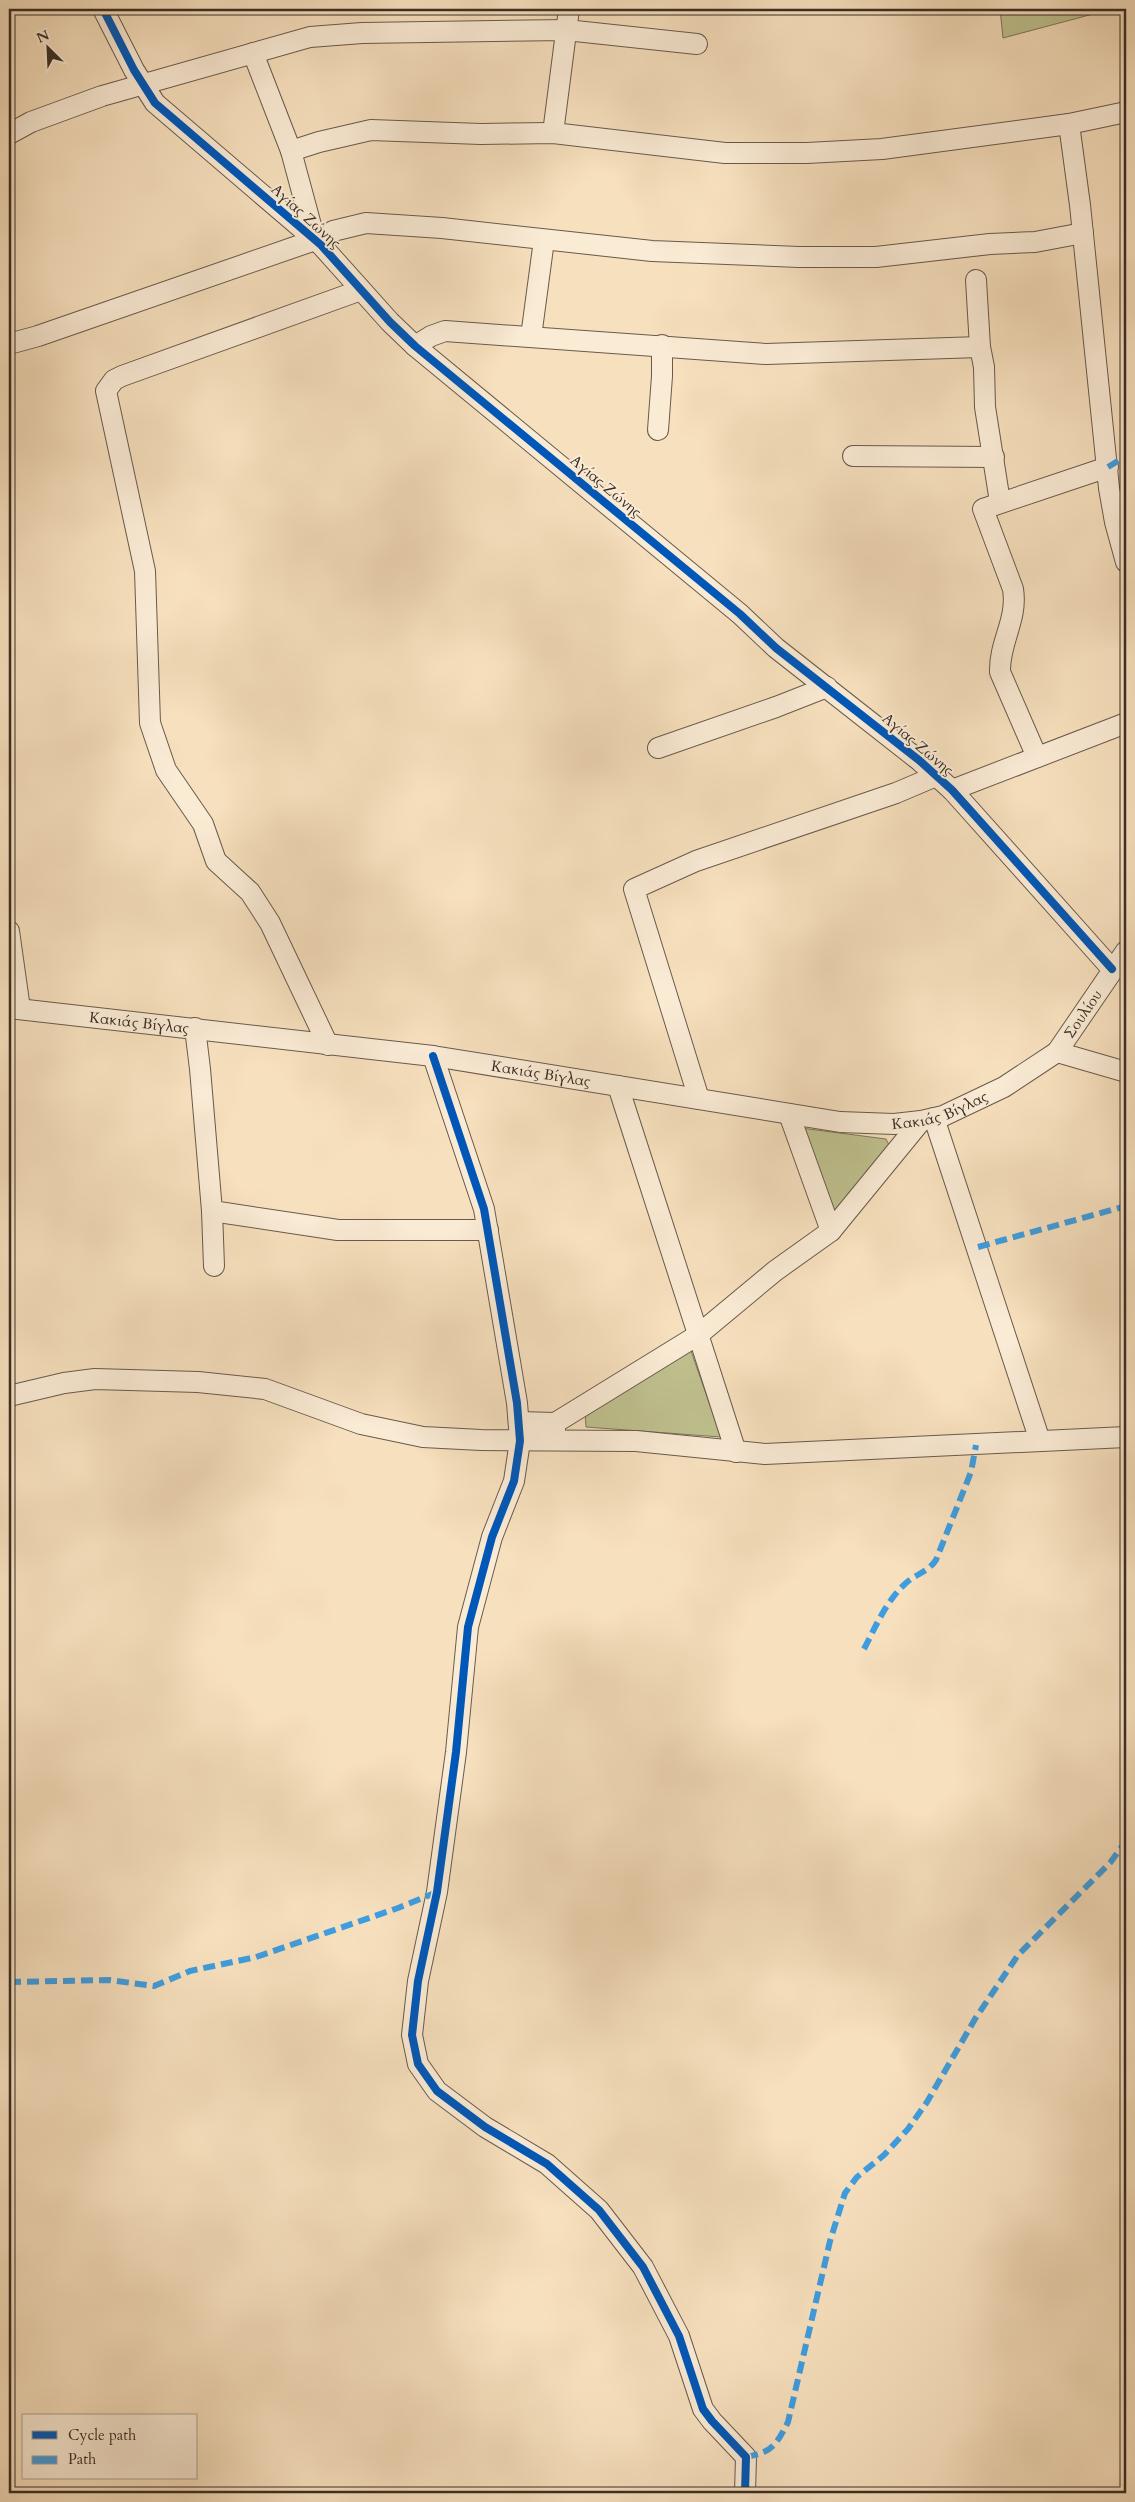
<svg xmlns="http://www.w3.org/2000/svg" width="1135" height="2502" viewBox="0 0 1135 2502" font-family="Cardo,serif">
	<rect width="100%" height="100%" fill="#f7e0be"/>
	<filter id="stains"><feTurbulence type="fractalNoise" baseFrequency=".004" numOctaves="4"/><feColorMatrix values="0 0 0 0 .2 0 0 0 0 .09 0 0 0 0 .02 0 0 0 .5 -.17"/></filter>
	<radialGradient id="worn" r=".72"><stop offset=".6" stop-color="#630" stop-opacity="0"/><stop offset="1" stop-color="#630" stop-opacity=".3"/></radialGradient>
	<g fill="#bfc18f" stroke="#7c785a">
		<path d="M1000 9H1112L1003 38Z"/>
		<path d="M801 1128 886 1139 890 1147 832 1214Z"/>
		<path d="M690 1348 721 1437 586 1427 585 1411Z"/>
	</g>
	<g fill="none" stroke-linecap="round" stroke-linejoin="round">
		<defs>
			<g id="minor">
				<path d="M103 9 134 70 155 103 321 245 390 322 415 346 740 614 776 648 920 761 952 790 1112 969"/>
				<path d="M253 53 291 151"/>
				<path d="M1069 124 1080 205 1109 488 1115 522 1126 562"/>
				<path d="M553 133 569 9"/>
				<path d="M9 134 31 122 102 96 310 37 362 33 566 30 697 44"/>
				<path d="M321 245 333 231 366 223 442 228 652 251 799 257H876L990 244 1035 242 1083 233"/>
				<path d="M976 280 980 347 984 367 985 407 1000 502"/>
				<path d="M531 337 544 240"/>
				<path d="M9 344 38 336 315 240 291 151 319 142 371 130 481 134 553 133 725 153H807L882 149 1069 124 1126 112"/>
				<path d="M415 346 431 336 445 331 766 354 980 347"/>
				<path d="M658 430 662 376V345"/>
				<path d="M853 456 994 457"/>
				<path d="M658 748 776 707 827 687"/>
				<path d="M1037 757 1000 672C999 642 1018 620 1013 589L983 509 1108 467"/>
				<path d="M952 790 1126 723"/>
				<path d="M9 931 20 1009"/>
				<path id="s1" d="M9 1008 433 1056 840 1122 894 1124 921 1121 943 1116 1004 1087 1057 1052 1126 951"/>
				<path d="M195 1028 200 1069 212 1211 338 1230H488"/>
				<path d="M328 1045 270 923 250 892 216 861 203 824 166 770 150 723 145 571 106 391 114 380 122 376 361 290"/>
				<path d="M1057 1052 1126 1072"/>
				<path d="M433 1056 484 1209 517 1403 520 1441 514 1481 492 1537 468 1627 456 1752 437 1892 418 1981 412 2035 418 2064 437 2091 485 2127 547 2164 599 2210 643 2267 679 2336 703 2409 712 2421 746 2457 745 2493"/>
				<path d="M618 1086 736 1452"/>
				<path d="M699 1099 634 889 696 861 896 793 936 776"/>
				<path d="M789 1114 831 1231"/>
				<path d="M934 1118 1040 1441"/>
				<path d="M212 1211 214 1266"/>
				<path d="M9 1396 64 1383 95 1379 198 1382 265 1389 361 1424 423 1437 481 1440 636 1441 765 1454 1126 1437"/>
				<path d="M519 1422 555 1423"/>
				<path d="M555 1440V1423L698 1335 775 1271 831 1231 921 1121"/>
			</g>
		</defs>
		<use href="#minor" stroke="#695a4c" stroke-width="22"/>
		<use href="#minor" stroke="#faebd5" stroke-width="20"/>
		<g stroke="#3e9de0" stroke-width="6" stroke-dasharray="12 6" stroke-linecap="butt">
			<path d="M1108 467 1126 456"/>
			<path d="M978 1247 1126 1206"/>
			<path d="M864 1649C876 1626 886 1601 906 1583 916 1574 928 1572 936 1560L971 1472 976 1445"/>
			<path d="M9 1982 109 1980 154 1986 190 1971 256 1957 398 1908 437 1892"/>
			<path d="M746 2457C773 2452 776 2445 788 2422L830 2241 845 2193 857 2177 884 2155 908 2129 927 2102 975 2019 1018 1955 1110 1863 1126 1841"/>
		</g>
		<defs>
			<g id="cycleway">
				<path d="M103 9 134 70 155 103 321 245 390 322 415 346 740 614 776 648 920 761 952 790 1112 969"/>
				<path d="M433 1056 484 1209 517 1403 520 1441 514 1481 492 1537 468 1627 456 1752 437 1892 418 1981 412 2035 418 2064 437 2091 485 2127 547 2164 599 2210 643 2267 679 2336 703 2409 712 2421 746 2457 745 2493"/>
			</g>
		</defs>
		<use href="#cycleway" stroke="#faebd5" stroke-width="11"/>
		<use href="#cycleway" stroke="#0057b8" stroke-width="8"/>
	</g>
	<g text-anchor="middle" stroke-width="4" stroke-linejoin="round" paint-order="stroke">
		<g font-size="15" fill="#3a2e26" stroke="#faebd5">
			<text transform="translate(306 216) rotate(42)" y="5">Αγίας Ζώνης</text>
			<text transform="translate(606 486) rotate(40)" y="5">Αγίας Ζώνης</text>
			<text transform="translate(918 744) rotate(40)" y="5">Αγίας Ζώνης</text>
			<text dy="5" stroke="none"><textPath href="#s1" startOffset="1120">Σουλίου</textPath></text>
			<text dy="5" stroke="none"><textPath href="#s1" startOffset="131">Κακιάς Βίγλας</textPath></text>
			<text dy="5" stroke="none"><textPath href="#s1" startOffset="536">Κακιάς Βίγλας</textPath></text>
			<text dy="5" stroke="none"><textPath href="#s1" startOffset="941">Κακιάς Βίγλας</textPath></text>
		</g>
	</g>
	<rect width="1135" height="2502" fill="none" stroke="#f7e0be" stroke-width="30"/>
	<rect x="10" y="10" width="1115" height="2482" fill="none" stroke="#3a2e26" stroke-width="2.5"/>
	<rect x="15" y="15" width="1105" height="2472" fill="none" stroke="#3a2e26"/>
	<rect x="22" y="2414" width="175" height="65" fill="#faebd5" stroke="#ad9f8f"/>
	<rect x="32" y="2431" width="25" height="8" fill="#0057b8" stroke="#ad9f8f"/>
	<text x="68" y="2440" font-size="15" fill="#3a2e26">Cycle path</text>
	<rect x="32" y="2456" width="25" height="8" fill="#3e9de0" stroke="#ad9f8f"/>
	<text x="68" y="2464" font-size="15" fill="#3a2e26">Path</text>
	<g transform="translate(48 48) rotate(336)" stroke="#faebd5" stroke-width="4" paint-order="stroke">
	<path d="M0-4L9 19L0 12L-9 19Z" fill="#3a2e26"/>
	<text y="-8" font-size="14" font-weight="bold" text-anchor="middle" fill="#3a2e26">N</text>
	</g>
	<rect width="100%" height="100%" filter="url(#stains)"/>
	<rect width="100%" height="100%" fill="url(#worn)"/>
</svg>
